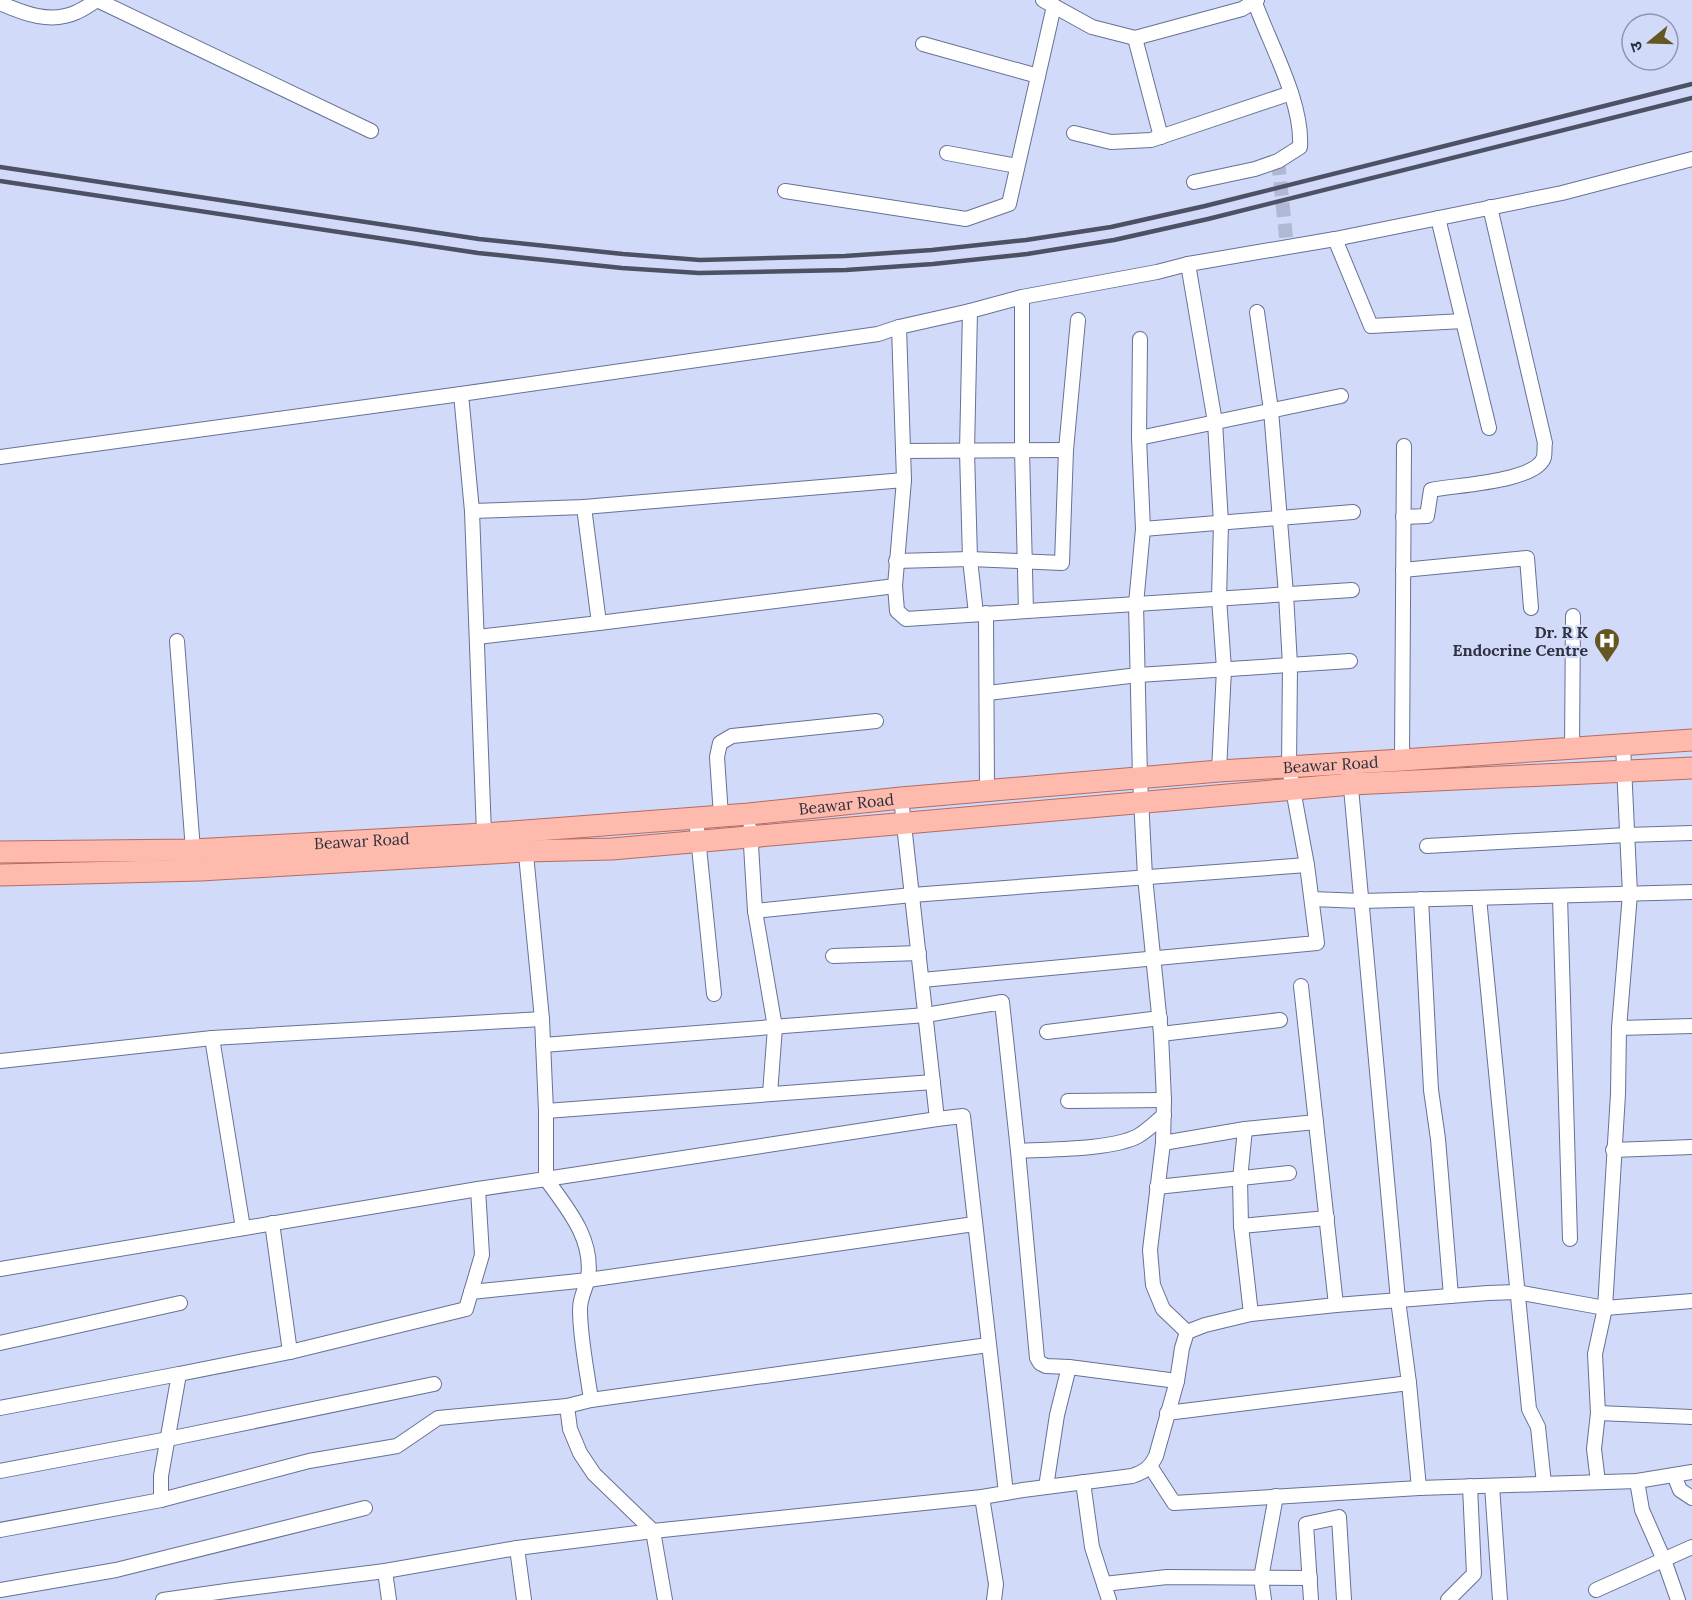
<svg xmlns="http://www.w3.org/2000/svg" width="1692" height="1600" viewBox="0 0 1692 1600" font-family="Lora,'Noto Sans Devanagari',serif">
	<rect width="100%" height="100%" fill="#d1daf9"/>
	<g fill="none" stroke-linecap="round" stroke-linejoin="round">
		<path stroke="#b0b8d4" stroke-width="14" stroke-dasharray="14 7" stroke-linecap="butt" d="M1278 161 1287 246"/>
		<defs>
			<g id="minor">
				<path d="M1043 0 1092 27 1135 38 1242 9 1257 0"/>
				<path d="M0 3C25 14 51 24 77 12 84 9 91 4 97 0L371 131"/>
				<path d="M1135 38 1161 137"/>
				<path d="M923 44 1038 76"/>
				<path d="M1074 133 1111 142 1151 140 1291 93"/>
				<path d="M947 153 1017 166"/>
				<path d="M1194 182 1255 169 1278 161 1300 147C1303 101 1269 43 1254 0"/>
				<path d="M785 191 966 219 1009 204 1054 6"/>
				<path d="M1438 218 1489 428"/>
				<path d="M1335 239 1371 326 1463 321"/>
				<path d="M1188 264 1215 422 1221 523 1219 598 1224 669 1219 771"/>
				<path d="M1022 297V450L1026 611"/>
				<path d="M970 311 967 451 970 559 976 614"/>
				<path d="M899 327 904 480 895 586 897 611 906 619 1352 590"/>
				<path d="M1140 339 1139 438 1143 529 1136 604 1140 778 1145 877 1161 1034 1164 1100 1163 1143 1150 1250 1153 1285 1163 1309 1187 1332"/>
				<path d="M1139 438 1341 396"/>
				<path d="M903 451 1066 450"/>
				<path d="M0 457 461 394"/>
				<path d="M584 507 599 623 895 586"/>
				<path d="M472 511 584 507 904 480"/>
				<path d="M1403 517 1427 516 1431 490C1454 485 1537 482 1544 457 1545 453 1544 447 1545 443L1490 207"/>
				<path d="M1143 529 1353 512"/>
				<path d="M896 561 970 559 1062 563 1066 450 1078 320"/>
				<path d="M1403 570 1527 558 1531 608"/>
				<path d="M986 613 987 791"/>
				<path d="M477 637 599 623"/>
				<path d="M177 641 193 850"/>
				<path d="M988 693 1138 675 1350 661"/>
				<path d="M1572 748 1573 616"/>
				<path d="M1402 760 1404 446"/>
				<path d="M1350 777 1398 1300 1409 1383 1419 1488"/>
				<path d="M901 798 937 1119 963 1116 1006 1493"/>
				<path d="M721 816 717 757 720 743 732 736 876 721"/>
				<path d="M696 818 714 994"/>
				<path d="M750 829 755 911 775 1027 770 1094"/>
				<path d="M484 834 472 511 461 394 878 334 899 327 970 311 1022 297 1157 272 1188 264 1335 239 1562 193 1692 159"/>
				<path d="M1427 846 1627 835 1692 833"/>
				<path d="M1560 896 1570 1239"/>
				<path d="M1479 898 1529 1409 1538 1427 1544 1484"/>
				<path d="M1312 899 1362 901 1692 892"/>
				<path d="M1421 899 1431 1090 1438 1139 1451 1296"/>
				<path d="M755 911 912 895 1307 865"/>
				<path d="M833 956 919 953"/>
				<path d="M922 980 1317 943 1307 865 1289 768 1290 665 1286 594 1271 410 1257 312"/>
				<path d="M1301 986 1336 1305"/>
				<path d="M1619 1028 1692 1026"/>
				<path d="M1047 1032 1160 1018"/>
				<path d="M1161 1034 1280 1020"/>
				<path d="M212 1038 243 1228"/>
				<path d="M543 1045 926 1015 1002 1002 1018 1151 1037 1358 1040 1363 1046 1366 1069 1367 1177 1381"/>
				<path d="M0 1061 212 1038 542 1019"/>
				<path d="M1068 1101 1164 1100"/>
				<path d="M546 1111 933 1082"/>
				<path d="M1245 1129 1240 1179 1241 1226 1251 1314"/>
				<path d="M1163 1143 1245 1129 1316 1122"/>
				<path d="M1613 1150 1692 1147"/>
				<path d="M1018 1151C1049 1149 1112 1150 1138 1136 1148 1130 1156 1122 1164 1115"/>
				<path d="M1157 1187 1289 1173"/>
				<path d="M272 1223 290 1352"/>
				<path d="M1241 1226 1327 1218"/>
				<path d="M0 1269 478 1189 546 1179V1111L542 1019 525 844"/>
				<path d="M471 1292 588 1280 974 1224"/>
				<path d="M0 1343 180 1303"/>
				<path d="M591 1400C587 1370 580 1339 580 1309 580 1297 586 1288 588 1278 594 1239 567 1208 546 1179L937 1119"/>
				<path d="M567 1406 570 1429 580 1453 594 1474 653 1531 665 1600"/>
				<path d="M0 1408 179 1374"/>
				<path d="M1167 1413 1409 1383"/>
				<path d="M1598 1413 1692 1417"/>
				<path d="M1150 1466 1174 1503 1419 1488 1637 1481 1692 1472"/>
				<path d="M0 1471 168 1439 434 1384"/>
				<path d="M1674 1475 1680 1490 1692 1498"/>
				<path d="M1637 1481 1642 1510 1664 1560 1678 1600"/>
				<path d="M1083 1482 1092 1547 1109 1600"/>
				<path d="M1598 1482 1594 1449 1598 1413 1595 1354 1605 1308 1618 1094 1619 1028 1630 894 1623 745"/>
				<path d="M1492 1486 1500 1600"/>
				<path d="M1046 1487 1057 1415 1069 1367"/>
				<path d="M982 1497 996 1584 994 1600"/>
				<path d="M161 1500V1476L179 1374 290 1352 466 1309 482 1255 478 1189"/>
				<path d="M0 1530 161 1500 309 1461 397 1446 438 1418 567 1406 591 1400 988 1345"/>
				<path d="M517 1548 524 1600"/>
				<path d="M385 1571 389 1600"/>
				<path d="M1104 1584 1167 1577 1310 1578"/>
				<path d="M0 1590 116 1570 365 1508"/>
				<path d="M1596 1590 1692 1547"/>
				<path d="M163 1600 233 1590 385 1571 517 1548 653 1531 982 1497 1023 1490 1132 1476C1144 1472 1150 1468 1156 1456L1177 1381 1182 1348 1187 1332 1205 1325 1251 1314 1336 1305 1488 1293 1517 1292 1605 1308 1692 1301"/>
				<path d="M1264 1600 1261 1578 1276 1496"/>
				<path d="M1311 1600 1306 1524 1339 1517 1344 1600"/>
				<path d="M1448 1600 1474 1574 1470 1486"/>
			</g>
			<g id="primary">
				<path id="s1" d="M0 852 193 850 484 834 749 814 901 798 1219 771 1402 760 1692 740"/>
				<path d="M0 875 201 870 525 851 612 849 1351 784 1692 768"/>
			</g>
		</defs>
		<use href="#minor" stroke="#687194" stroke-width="16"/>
		<use href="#primary" stroke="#b46c61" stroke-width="23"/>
		<use href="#minor" stroke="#fff" stroke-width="14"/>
		<use href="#primary" stroke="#febaac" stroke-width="21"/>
		<g stroke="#4c5163" stroke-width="4.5">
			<path d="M0 167 479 239 623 254 700 260 845 256 932 250 1026 240 1111 227 1205 206 1692 84"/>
			<path d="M0 181 478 253 622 268 699 273 846 270 933 264 1027 254 1114 240 1208 219 1692 98"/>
		</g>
	</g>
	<defs>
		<symbol id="hospital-pin" viewBox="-11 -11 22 30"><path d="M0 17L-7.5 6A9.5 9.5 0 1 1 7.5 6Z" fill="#655724" stroke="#d1daf9"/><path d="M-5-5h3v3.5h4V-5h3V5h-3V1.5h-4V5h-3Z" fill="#fff"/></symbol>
	</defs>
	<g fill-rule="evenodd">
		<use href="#hospital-pin" x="1592" y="626" width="30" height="40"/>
	</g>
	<g text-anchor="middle" stroke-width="4.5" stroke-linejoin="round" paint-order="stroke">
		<g font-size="16" font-weight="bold" fill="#2c303f" stroke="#d1daf9" text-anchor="end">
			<text x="1588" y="638">Dr. R K<tspan x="1588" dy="18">Endocrine Centre</tspan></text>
		</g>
		<g font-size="16" fill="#2c303f" stroke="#d1daf9">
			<text dy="6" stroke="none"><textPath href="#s1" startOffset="1334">Beawar Road</textPath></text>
			<text dy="6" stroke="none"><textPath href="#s1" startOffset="848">Beawar Road</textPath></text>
			<text dy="6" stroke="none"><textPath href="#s1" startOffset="362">Beawar Road</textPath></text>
		</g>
	</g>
	<g transform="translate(1650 42) rotate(251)"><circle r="28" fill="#d1daf9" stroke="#8f96af" stroke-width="1.5"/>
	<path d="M0-4.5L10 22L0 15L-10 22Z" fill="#655724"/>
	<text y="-9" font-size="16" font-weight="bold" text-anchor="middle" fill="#2c303f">उ</text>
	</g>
</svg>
